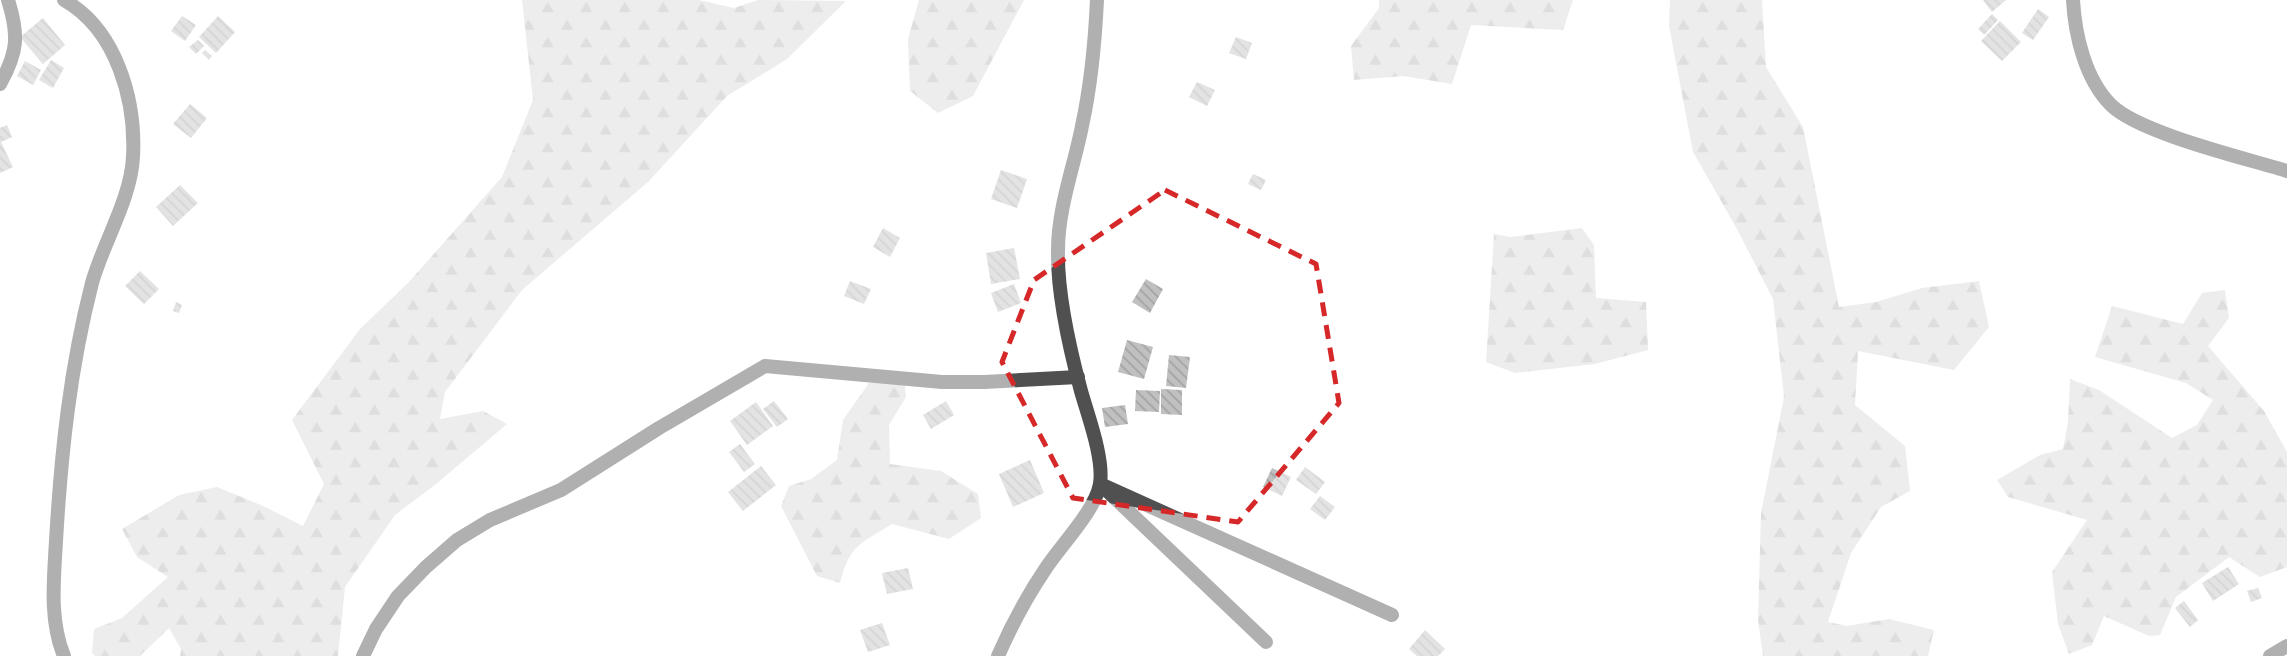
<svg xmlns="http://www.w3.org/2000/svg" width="2287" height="656" viewBox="0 0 2287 656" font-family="'Noto Sans',sans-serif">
	<defs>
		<pattern id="forest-firs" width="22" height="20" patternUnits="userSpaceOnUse" patternTransform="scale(1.75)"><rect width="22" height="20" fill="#d7d7d7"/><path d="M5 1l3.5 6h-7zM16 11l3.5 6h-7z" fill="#b7b7b7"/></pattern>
		<pattern id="building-back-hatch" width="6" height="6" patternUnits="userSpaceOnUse" patternTransform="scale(1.75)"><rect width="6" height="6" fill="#c0c0c0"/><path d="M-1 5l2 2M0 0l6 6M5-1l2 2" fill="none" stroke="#a3a3a3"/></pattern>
	</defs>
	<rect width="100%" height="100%" fill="#fff"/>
	<g fill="url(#forest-firs)">
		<path d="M522 0H699L734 8 758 0 846 1 787 59 727 96 648 182 522 290 445 392 440 419 483 411 507 424 436 484 395 515 345 587 338 656H180L181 649 169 628 140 656H95L92 653 94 629 122 618 168 577 137 557 122 529 179 495 217 487 261 505 303 526 324 484 292 420 360 329 408 283 502 177 533 100Z"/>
		<path d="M919 0H1024L973 96 938 113 910 91 908 39Z"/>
		<path d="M1379 0H1573L1563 30 1471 25 1452 84 1403 76 1354 80 1351 46 1379 8Z"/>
		<path d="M1670 0H1762L1766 67 1803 127 1839 307 1876 302 1922 288 1979 281 1989 327 1954 370 1858 351 1855 405 1905 446 1910 491 1881 507 1851 553 1828 622 1847 626 1889 619 1934 630 1928 656H1763L1758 620 1761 513 1784 397 1773 299 1737 229 1693 152 1669 26Z"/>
		<path d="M1582 228 1594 245 1596 298 1646 302 1648 350 1595 364 1515 373 1486 362 1494 234 1511 237Z"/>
		<path d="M2225 290 2229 318 2208 346 2264 411 2287 452V567L2260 577 2229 557 2176 597 2160 635 2149 636 2104 616 2092 645 2069 654 2058 624 2052 572 2087 520 2008 497 1997 480 2040 455 2063 449 2068 422 2070 379 2099 390 2172 438 2197 425 2213 400 2186 383 2095 357 2112 306 2183 324 2202 293Z"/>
		<path d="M904 380 906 397 889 425 890 464 941 471 978 494 981 518 949 539 892 524C860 544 850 544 840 583L817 576 781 506 789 486 811 479 837 460 843 420 869 383Z"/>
	</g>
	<g fill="url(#building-back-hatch)">
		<path d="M1983 0H2006L1992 12Z"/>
		<path d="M2038 9 2049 17 2033 40 2022 33Z"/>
		<path d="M1992 14 1998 20 1984 35 1978 29Z"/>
		<path d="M182 16 196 25 185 41 171 31Z"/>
		<path d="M218 16 235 32 216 53 199 37Z"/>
		<path d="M43 18 65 45 43 64 20 37Z"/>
		<path d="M2000 21 2021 42 2002 61 1981 41Z"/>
		<path d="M1236 37 1252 43 1246 59 1229 53Z"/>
		<path d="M198 40 204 46 196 54 189 47Z"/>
		<path d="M205 50 212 56 209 60 202 53Z"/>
		<path d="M51 60 64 68 53 88 39 80Z"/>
		<path d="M25 61 41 70 33 85 17 76Z"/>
		<path d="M1197 82 1215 90 1207 106 1189 97Z"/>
		<path d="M190 104 207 118 191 138 173 124Z"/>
		<path d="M7 125 12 137 1 142 13 167 0 173V128Z"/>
		<path d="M1001 170 1027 179 1017 208 991 199Z"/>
		<path d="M1253 174 1266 180 1261 190 1248 184Z"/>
		<path d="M180 185 198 203 173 226 156 207Z"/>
		<path d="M883 228 900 238 890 257 873 247Z"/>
		<path d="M1014 248 1020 279 991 284 986 253Z"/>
		<path d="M140 271 159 289 144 304 125 286Z"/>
		<path d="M1146 279 1163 289 1150 313 1132 302Z"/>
		<path d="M850 281 871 289 864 304 844 296Z"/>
		<path d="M1014 284 1021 303 998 312 991 293Z"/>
		<path d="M176 302 182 305 179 313 173 311Z"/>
		<path d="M1127 340 1153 347 1144 379 1118 372Z"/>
		<path d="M1169 355 1190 357 1186 388 1166 386Z"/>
		<path d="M1161 389 1182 390V415L1161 414Z"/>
		<path d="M1136 390 1160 391 1159 412 1135 411Z"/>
		<path d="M774 401 788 419 777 427 763 409Z"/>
		<path d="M946 401 954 415 931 429 923 415Z"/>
		<path d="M756 402 773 426 747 445 730 421Z"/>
		<path d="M1125 405 1128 424 1105 427 1102 408Z"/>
		<path d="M740 444 755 464 744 472 729 452Z"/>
		<path d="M1030 460 1044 493 1013 507 999 474Z"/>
		<path d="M761 466 776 485 743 511 728 492Z"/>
		<path d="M1305 467 1325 482 1316 494 1296 480Z"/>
		<path d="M1272 468 1291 477 1282 496 1263 487Z"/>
		<path d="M1320 496 1335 507 1325 520 1310 509Z"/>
		<path d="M2228 567 2239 584 2213 601 2202 583Z"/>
		<path d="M908 568 913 589 887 594 882 573Z"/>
		<path d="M2258 588 2262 598 2251 602 2247 591Z"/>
		<path d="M2184 601 2198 620 2190 627 2175 608Z"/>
		<path d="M882 623 890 645 868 652 860 630Z"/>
		<path d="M1425 630 1445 649 1438 656H1417L1409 649Z"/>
	</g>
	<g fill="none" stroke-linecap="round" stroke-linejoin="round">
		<g stroke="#505050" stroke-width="14">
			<path d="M2073 0C2075 35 2085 79 2111 105 2139 133 2245 158 2287 171"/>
			<path d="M0 84C18 52 19 35 8 0"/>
			<path d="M1266 642 1100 484 1392 615"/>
			<path d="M363 656 376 629 398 596 426 567 457 540 490 520 561 490 659 428 765 366 942 382H984L1078 377"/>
			<path d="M2270 656 2287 646"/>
		</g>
		<g stroke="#505050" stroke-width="14">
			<path d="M64 656C49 620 54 578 56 541 61 454 70 368 92 283 103 243 131 199 133 157 136 101 117 30 64 0"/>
			<path d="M998 656C1011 626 1027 596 1046 568 1061 545 1095 511 1100 484 1104 458 1088 416 1081 391 1070 350 1057 292 1058 250 1058 208 1074 167 1082 126 1091 85 1095 42 1097 0"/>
		</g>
	</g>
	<path d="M0 0H2287V656H0ZM1165 190 1316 264 1339 403 1238 522 1073 498 1002 362 1034 280Z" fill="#fff" fill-opacity=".55" fill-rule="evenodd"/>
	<path fill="none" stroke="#d62828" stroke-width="5" stroke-dasharray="14 9" stroke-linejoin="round" d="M1165 190 1316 264 1339 403 1238 522 1073 498 1002 362 1034 280Z"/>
</svg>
